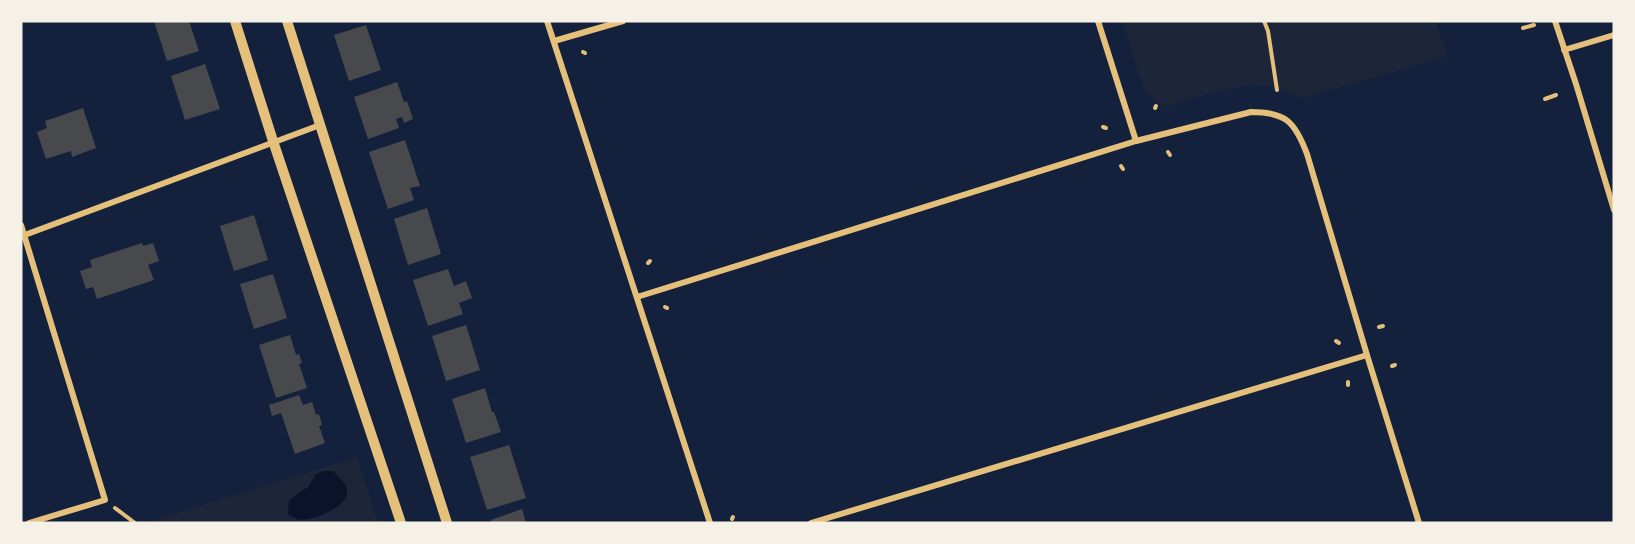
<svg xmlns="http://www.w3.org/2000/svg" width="1635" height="544" viewBox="0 0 1635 544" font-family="Georgia,serif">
	<rect width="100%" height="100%" fill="#14213d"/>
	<g fill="#1d2539">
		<path d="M1122 21H1435L1448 56 1301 99C1291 93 1282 89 1271 86 1243 80 1197 98 1170 106L1157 104 1144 90Z"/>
		<path d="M357 457 378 523H144Z"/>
	</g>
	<path fill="#0b132b" d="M324 471H333L346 485C346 488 348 492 347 495 344 508 309 523 297 519 294 518 291 516 288 514L289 501 293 497 308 487 316 474Z"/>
	<g fill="#48494c">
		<path d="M154 21H189L199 51 167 61Z"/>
		<path d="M366 25 381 70 349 81 334 35Z"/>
		<path d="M205 64 220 109 185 120 171 76Z"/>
		<path d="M397 82 404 102 407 101 413 119 404 123 402 117 396 119 399 128 368 139 354 97Z"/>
		<path d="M83 108 96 148 72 157 71 151 46 159 37 132 47 128 45 121Z"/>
		<path d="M405 140 420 186 410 188 414 200 388 209 369 152Z"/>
		<path d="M427 208 441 254 408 265 394 219Z"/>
		<path d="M254 215 268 260 234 271 220 226Z"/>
		<path d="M142 243 143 246 153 243 159 261 148 265 154 280 97 299 93 287 86 289 80 271 92 267 90 260Z"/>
		<path d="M448 269 454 286 466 281 472 298 459 303 463 314 428 326 413 280Z"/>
		<path d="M273 274 287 318 254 329 240 284Z"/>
		<path d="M466 325 480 370 446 381 432 336Z"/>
		<path d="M290 335 296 355 299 354 302 363 299 364 307 388 276 398 259 345Z"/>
		<path d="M485 388 492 412H494L501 432 466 443 452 399Z"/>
		<path d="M299 395 303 405 312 402 316 415 319 414 322 425 319 426 325 443 295 454 281 413 272 416 269 405Z"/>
		<path d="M509 445 526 498 487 510 470 457Z"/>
		<path d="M522 509 526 523H492L491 520Z"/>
	</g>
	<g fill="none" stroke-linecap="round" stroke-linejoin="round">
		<g stroke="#e5c07b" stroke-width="4">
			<path d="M1264 21 1268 31 1277 90"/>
			<path d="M1523 28 1534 25"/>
			<path d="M583 52 585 53"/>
			<path d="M1545 99 1556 95"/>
			<path d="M1155 108 1156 106"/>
			<path d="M1103 127 1106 128"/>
			<path d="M1168 152 1170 155"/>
			<path d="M1121 166 1123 169"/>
			<path d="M648 263 650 261"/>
			<path d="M665 307 667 308"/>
			<path d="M1379 327 1383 326"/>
			<path d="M1336 341 1339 343"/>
			<path d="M1392 366 1395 365"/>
			<path d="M1348 385V382"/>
			<path d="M115 508 135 523"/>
			<path d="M732 519 733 517"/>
		</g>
		<g stroke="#e5c07b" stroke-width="6">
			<path d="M547 21 710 523"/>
			<path d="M1098 21 1136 141"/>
			<path d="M1555 21 1576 84 1614 210"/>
			<path d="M554 41 623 21"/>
			<path d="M1564 50 1614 35"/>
			<path d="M21 225 105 500 29 523"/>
			<path d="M22 236 320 125"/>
			<path d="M637 297 1136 141 1251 112C1286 112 1295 122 1307 154L1367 355 1419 523"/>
			<path d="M811 523 1367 355"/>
		</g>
		<g stroke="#e5c07b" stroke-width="10">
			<path d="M235 21 273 141 401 523"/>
			<path d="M287 21 447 523"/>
		</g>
	</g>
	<rect width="1635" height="544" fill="none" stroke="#f6f1e7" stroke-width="45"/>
</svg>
